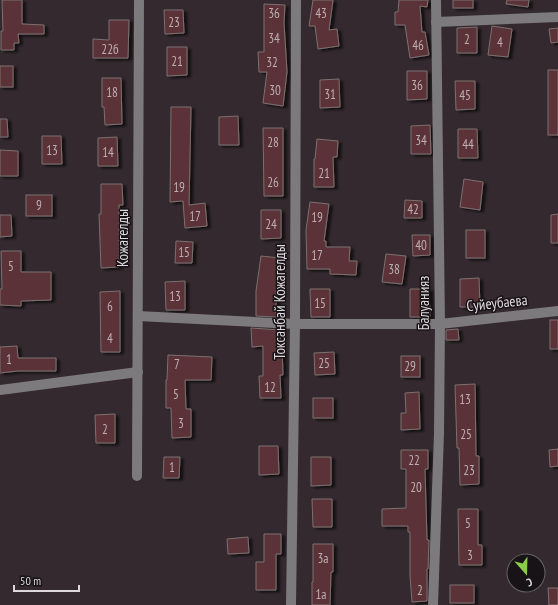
<svg xmlns="http://www.w3.org/2000/svg" width="558" height="605" viewBox="0 0 558 605" font-family="'PT Sans Narrow',sans-serif">
	<defs>
		<filter id="shadow"><feDropShadow dx="3.5" dy="2" stdDeviation="1" flood-color="#0009"/></filter>
	</defs>
	<rect width="100%" height="100%" fill="#33292e"/>
	<g fill="#5a3337" stroke="#7c7070" filter="url(#shadow)">
		<path d="M2 0H22V24L44 25V34H18L19 43H14V50H1V31H3Z"/>
		<path d="M313 0H333L329 30 337 29 339 46 318 49 315 26H309Z"/>
		<path d="M399 0H428L427 7 420 6 422 32H425L429 55 410 58 405 25H395V12H398Z"/>
		<rect x="453" y="0" width="20" height="8"/>
		<path d="M507 0H529L528 7 506 4Z"/>
		<path d="M264 4 285 5 284 22 287 72 283 106 263 103 267 72H259L258 52H264Z"/>
		<path d="M164 10H183L184 33 165 34Z"/>
		<path d="M109 20H129L128 58H93V39L109 40Z"/>
		<path d="M492 26 512 29 508 57 488 55Z"/>
		<path d="M477 27V53H457V28Z"/>
		<path d="M558 28V42L551 43 549 29Z"/>
		<path d="M167 47H187V75L167 76Z"/>
		<rect x="0" y="66" width="13" height="21"/>
		<rect x="548" y="70" width="10" height="65"/>
		<path d="M407 71H427V99L407 100Z"/>
		<path d="M102 78H121L122 124 105 125 104 107H102Z"/>
		<path d="M339 79 340 107 320 108V80Z"/>
		<path d="M455 81H475V109L456 110Z"/>
		<path d="M171 107H191L189 205 205 203 207 226 185 228 183 201 170 202Z"/>
		<path d="M238 116 239 145H219V117Z"/>
		<path d="M0 119H7L8 137H0Z"/>
		<path d="M430 125 431 154H411V126Z"/>
		<path d="M263 128H283V196H264Z"/>
		<path d="M458 129H477L478 158H458Z"/>
		<path d="M42 136H61L62 164H42Z"/>
		<path d="M117 137 118 166H98V138Z"/>
		<path d="M317 139 338 141 337 157H333L334 187H314V159H315Z"/>
		<path d="M0 150 18 151V176H0Z"/>
		<path d="M464 179 483 182 480 210 460 207Z"/>
		<path d="M101 184H122L123 205H119V267L101 268 99 214H101Z"/>
		<rect x="26" y="195" width="26" height="21"/>
		<path d="M405 200 422 201V218H404Z"/>
		<path d="M310 202 329 204 324 241H326V247H350L349 261H357L356 275 330 274V269H307L306 230Z"/>
		<path d="M261 210H281V238L261 239Z"/>
		<path d="M558 214V243H551V215Z"/>
		<path d="M0 215H11L12 236 0 237Z"/>
		<rect x="466" y="230" width="19" height="28"/>
		<path d="M412 235H430V255L413 256Z"/>
		<path d="M176 241 193 242 192 263H175Z"/>
		<path d="M1 251H21V272H51V300L21 301V306L0 305V289H2Z"/>
		<path d="M386 254 406 256 402 284 382 282Z"/>
		<path d="M261 256 280 258 276 292V317L256 316V291Z"/>
		<path d="M479 278 480 307H460V279Z"/>
		<path d="M185 281V310H166L165 282Z"/>
		<path d="M310 289H330V317H311Z"/>
		<path d="M410 289H429L430 317H410Z"/>
		<path d="M120 291V352H101L100 292Z"/>
		<rect x="550" y="320" width="8" height="29"/>
		<path d="M251 328 280 330 281 347H282L283 375H280L281 398H260L259 376H263V346L252 347Z"/>
		<path d="M458 329 459 340H446V330Z"/>
		<path d="M17 346 18 358H56V371H18L0 373V347Z"/>
		<path d="M334 352 335 374 315 375 314 353Z"/>
		<path d="M168 355 212 357 211 380H185L186 409H191V437L172 438 171 408H166V380H167Z"/>
		<rect x="401" y="356" width="19" height="21"/>
		<path d="M475 384 476 456H479V484L460 485 459 448H457L455 385Z"/>
		<path d="M419 392 420 429 401 430V413H406L405 393Z"/>
		<rect x="313" y="398" width="20" height="20"/>
		<path d="M115 414V443H96L95 415Z"/>
		<path d="M259 446H278L279 474 259 475Z"/>
		<path d="M558 449V466L550 467 549 450Z"/>
		<path d="M401 450H428V469H425L427 540H429L428 569H427V601L412 602 410 576V532H408V526H382V509L406 508V469H401Z"/>
		<path d="M164 457H180L179 478H163Z"/>
		<path d="M311 457H331V485L311 486Z"/>
		<path d="M312 499H332V527H313Z"/>
		<path d="M458 509H478V545H482V565H459Z"/>
		<path d="M264 534H281V554H276V590H256V562H264Z"/>
		<path d="M248 537 249 553 228 554 227 539Z"/>
		<path d="M313 544H333V572H331L330 605H312V582H313Z"/>
		<rect x="450" y="585" width="24" height="18"/>
		<path d="M548 588H558V605H549Z"/>
	</g>
	<g fill="none" stroke-linecap="round" stroke-linejoin="round">
		<g stroke="#7d7a7e" stroke-width="10">
			<path d="M436 22 558 17"/>
			<path d="M138 316 295 324H440L558 311"/>
			<path d="M0 390 138 372"/>
			<path d="M137 476 139 0"/>
			<path d="M291 605 295 324 296 0"/>
			<path d="M433 605 439 433 440 324 436 0"/>
		</g>
	</g>
	<g text-anchor="middle" stroke-width="3" stroke-linejoin="round" paint-order="stroke">
		<g font-size="13" fill="#bdafb2">
			<text x="274" y="18">36</text>
			<text x="321" y="18">43</text>
			<text x="174" y="27">23</text>
			<text x="274" y="43">34</text>
			<text x="467" y="44">2</text>
			<text x="500" y="47">4</text>
			<text x="418" y="50">46</text>
			<text x="110" y="54">22б</text>
			<text x="177" y="66">21</text>
			<text x="272" y="67">32</text>
			<text x="417" y="90">36</text>
			<text x="275" y="95">30</text>
			<text x="112" y="97">18</text>
			<text x="330" y="99">31</text>
			<text x="465" y="100">45</text>
			<text x="421" y="145">34</text>
			<text x="273" y="147">28</text>
			<text x="468" y="149">44</text>
			<text x="52" y="155">13</text>
			<text x="108" y="157">14</text>
			<text x="324" y="178">21</text>
			<text x="273" y="187">26</text>
			<text x="179" y="192">19</text>
			<text x="39" y="210">9</text>
			<text x="413" y="214">42</text>
			<text x="195" y="221">17</text>
			<text x="317" y="222">19</text>
			<text x="271" y="229">24</text>
			<text x="421" y="250">40</text>
			<text x="184" y="257">15</text>
			<text x="317" y="260">17</text>
			<text x="11" y="271">5</text>
			<text x="394" y="274">38</text>
			<text x="175" y="301">13</text>
			<text x="320" y="308">15</text>
			<text x="110" y="311">6</text>
			<text x="110" y="343">4</text>
			<text x="9" y="364">1</text>
			<text x="324" y="368">25</text>
			<text x="177" y="369">7</text>
			<text x="410" y="371">29</text>
			<text x="270" y="392">12</text>
			<text x="176" y="399">5</text>
			<text x="465" y="404">13</text>
			<text x="181" y="428">3</text>
			<text x="105" y="434">2</text>
			<text x="466" y="439">25</text>
			<text x="414" y="465">22</text>
			<text x="172" y="472">1</text>
			<text x="469" y="475">23</text>
			<text x="416" y="492">20</text>
			<text x="468" y="528">5</text>
			<text x="470" y="560">3</text>
			<text x="323" y="563">3а</text>
			<text x="420" y="595">2</text>
			<text x="321" y="599">1а</text>
		</g>
		<g font-size="15" fill="#ded8db" stroke="#181316">
			<text transform="translate(123 238) rotate(-90)" y="5">Кожагелды</text>
			<text transform="translate(280 302) rotate(-90)" y="5">Токсанбай Кожагелды</text>
			<text transform="translate(424 303) rotate(-90)" y="5">Балуанияз</text>
			<text transform="translate(497 303) rotate(-6)" y="5">Суйеубаева</text>
		</g>
	</g>
	<g transform="translate(526 573) rotate(160)"><circle r="19" fill="#181316" stroke="#676265"/>
	<path d="M0-3L7 15L0 10L-7 15Z" fill="#8ace47"/>
	<text y="-6" font-size="11" font-weight="bold" text-anchor="middle" fill="#ded8db">С</text>
	</g>
	<path d="M14 585v6h65v-6" fill="none" stroke="#ded8db" stroke-width="2"/>
	<text x="20" y="585" font-size="12" fill="#ded8db" stroke="#181316" stroke-width="3" paint-order="stroke">50 m</text>
</svg>
